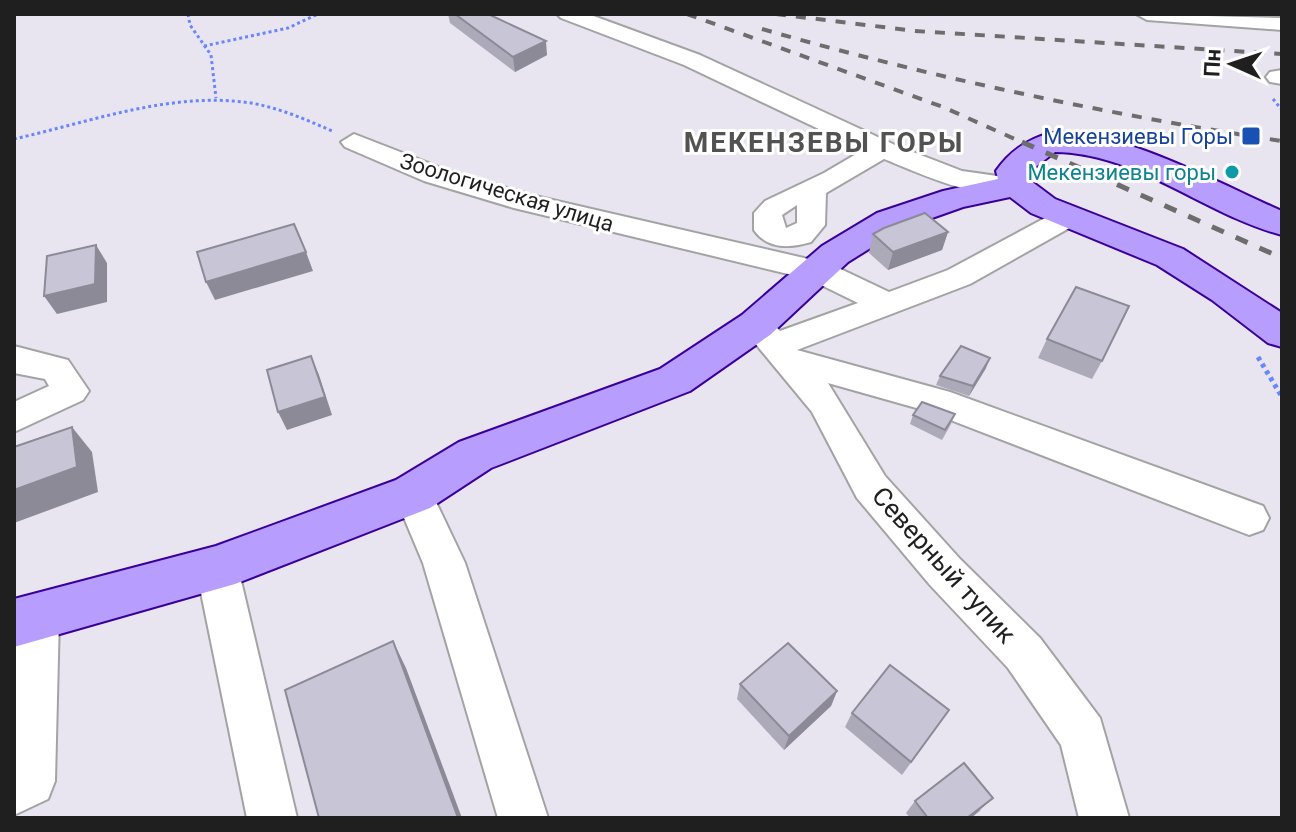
<svg xmlns="http://www.w3.org/2000/svg" width="1296" height="832" viewBox="0 0 1296 832" font-family="Roboto,sans-serif">
	<rect width="100%" height="100%" fill="#e9e5f0"/>
	<g fill="none" stroke-linecap="round" stroke-linejoin="round">
		<defs>
			<g id="minor">
				<path d="M557 14H588L700 55 895 145 962 171 1026 180 1030 186 1026 192C982 203 924 175 884 159L826 193 825 225 811 242C790 248 768 250 754 230V213L765 201 824 173 863 150 684 65 561 18ZM797 205V223L786 228 782 215Z"/>
				<path d="M1136 14 1282 18V30L1147 20Z"/>
				<path d="M1282 70V84L1270 82 1266 77 1270 72Z"/>
				<path d="M354 134 444 169 531 195 830 264 889 292 948 270 1060 210H1080L1084 216 1080 222 970 284 797 350 950 392 1263 506 1269 518 1263 530 1249 535 927 411 828 383 885 476 960 559 1040 638 1100 718 1129 818H1079L1061 745 1008 668 930 585 857 498 812 412 740 325 744 317C762 312 768 318 780 331L858 303 809 279 514 208 424 181 345 147 341 142Z"/>
				<path d="M14 346 68 360 89 391 83 400 14 432V402L49 386 45 379 14 373Z"/>
				<path d="M413 478 427 483 465 563 548 818H498L423 563 394 494 399 483Z"/>
				<path d="M217 550 232 555 238 568 297 818H247L196 568 202 555Z"/>
				<path d="M37 597 52 603 59 617 55 781 48 799 14 815 15 617 22 603Z"/>
			</g>
			<path id="major" d="M1051 133C1115 126 1222 185 1282 211V235C1205 215 1138 153 1055 152L1029 172 1031 181 1055 199 1183 249 1282 313V347L1268 343 1212 300 1157 265 1031 213 1010 197 963 207 901 229 848 262 770 335 690 391 491 468 430 508 235 584 14 647V599L216 546 396 480 459 442 660 369 742 315 822 246 877 213 943 191 998 179 996 171C1010 151 1027 139 1051 133Z"/>
		</defs>
		<use href="#minor" stroke="#a3a3a3" stroke-width="4"/>
		<use href="#major" stroke="#3a009a" stroke-width="4"/>
		<g stroke="#6a86fd" stroke-width="3" stroke-dasharray="3 3" stroke-linecap="butt">
			<path d="M188 14 190 25 211 55 216 98"/>
			<path d="M204 46 288 28 318 14"/>
			<path d="M1273 99 1282 110"/>
			<path d="M14 139C90 122 172 91 251 103 279 108 305 119 332 131"/>
		</g>
		<path stroke="#6a86fd" stroke-width="5" stroke-dasharray="4 4" stroke-linecap="butt" d="M1258 357 1282 397"/>
		<use href="#minor" fill="#fff" fill-rule="evenodd"/>
		<use href="#major" fill="#b79dfe" fill-rule="evenodd"/>
		<g stroke="#6d6d6d" stroke-width="4" stroke-dasharray="10 10" stroke-linecap="butt">
			<path d="M687 14 943 107 1026 144"/>
			<path d="M776 14 915 31 1282 54"/>
			<path d="M762 29C933 78 1106 114 1282 141"/>
		</g>
		<path stroke="#6d6d6d" stroke-width="5" stroke-dasharray="13 13" stroke-linecap="butt" d="M1022 142 1282 258"/>
	</g>
	<g fill="#aca9b9">
		<path d="M448 14H488L547 55 515 72 450 23Z"/>
		<path d="M948 232 942 250 888 270 869 253 873 234Z"/>
		<path d="M1047 339 1102 361 1092 379 1038 358Z"/>
		<path d="M986 368 969 396 936 385 940 376Z"/>
		<path d="M955 414 951 424 942 440 910 424 913 415Z"/>
		<path d="M740 684 837 691 831 706 784 750 737 699Z"/>
		<path d="M852 713 939 724 902 775 845 727Z"/>
		<path d="M915 801 981 810 971 818H910L906 813Z"/>
	</g>
	<g fill="#8c8a96">
		<path d="M546 41 547 55 515 72 513 57Z"/>
		<path d="M948 232 942 250 888 270 893 252Z"/>
		<path d="M96 245 107 263V302L57 314 44 296Z"/>
		<path d="M306 252 313 271 215 300 206 282Z"/>
		<path d="M311 356 319 375 332 415 287 430 278 412Z"/>
		<path d="M990 358 986 368 969 396 973 386Z"/>
		<path d="M72 427 92 452 98 492 14 523V490Z"/>
		<path d="M393 641 406 668 462 818H458Z"/>
		<path d="M837 691 831 706 784 750 789 736Z"/>
		<path d="M993 798 971 818H967Z"/>
	</g>
	<g fill="#c8c5d7" stroke="#8c8a96" stroke-width="2">
		<path d="M455 14H488L546 41 513 57Z"/>
		<path d="M925 213 948 232 893 252 873 234 884 228Z"/>
		<path d="M294 224 306 252 206 282 197 252Z"/>
		<path d="M96 245 95 284 44 296 47 256Z"/>
		<path d="M1076 287 1129 306 1102 361 1047 339Z"/>
		<path d="M961 346 990 358 973 386 940 376Z"/>
		<path d="M311 356 325 397 278 412 267 370Z"/>
		<path d="M922 402 955 414 945 430 913 415Z"/>
		<path d="M72 427 77 467 14 490V447Z"/>
		<path d="M393 641 458 818H319L285 690Z"/>
		<path d="M788 643 837 691 789 736 740 684Z"/>
		<path d="M890 665 949 710 911 762 852 713Z"/>
		<path d="M964 763 993 798 967 818H928L915 801Z"/>
	</g>
	<rect fill="#1a4fb4" stroke="#fff" stroke-width="3" x="1241" y="126" width="20" height="20" rx="4"/>
	<circle fill="#0f9aa8" stroke="#fff" stroke-width="3" cx="1232" cy="172" r="8"/>
	<g text-anchor="middle" stroke-width="6" stroke-linejoin="round" paint-order="stroke">
		<g font-size="22" fill="#164399" stroke="#fff" text-anchor="end">
			<text x="1233" y="144">Мекензиевы Горы</text>
		</g>
		<g font-size="22" fill="#0d838f" stroke="#fff" text-anchor="end">
			<text x="1216" y="180">Мекензиевы горы</text>
		</g>
		<g font-size="22" fill="#1f1f1f" stroke="#fff">
			<text transform="translate(507 192) rotate(17)" y="8">Зоологическая улица</text>
		</g>
		<g font-size="26" fill="#1f1f1f" stroke="#fff">
			<text transform="translate(944 565) rotate(48)" y="9">Северный тупик</text>
		</g>
		<g font-size="28" font-weight="bold" letter-spacing="2" fill="#525252" stroke="#fff">
			<text x="824" y="152">МЕКЕНЗЕВЫ ГОРЫ</text>
		</g>
	</g>
	<rect width="1296" height="832" fill="none" stroke="#1f1f1f" stroke-width="32"/>
	<g transform="translate(1232 64) rotate(273)" stroke="#ffffff" stroke-width="6" paint-order="stroke">
	<path d="M0-6L14 30L0 20L-14 30Z" fill="#1f1f1f"/>
	<text y="-12" font-size="22" font-weight="bold" text-anchor="middle" fill="#1f1f1f">Пн</text>
	</g>
</svg>
